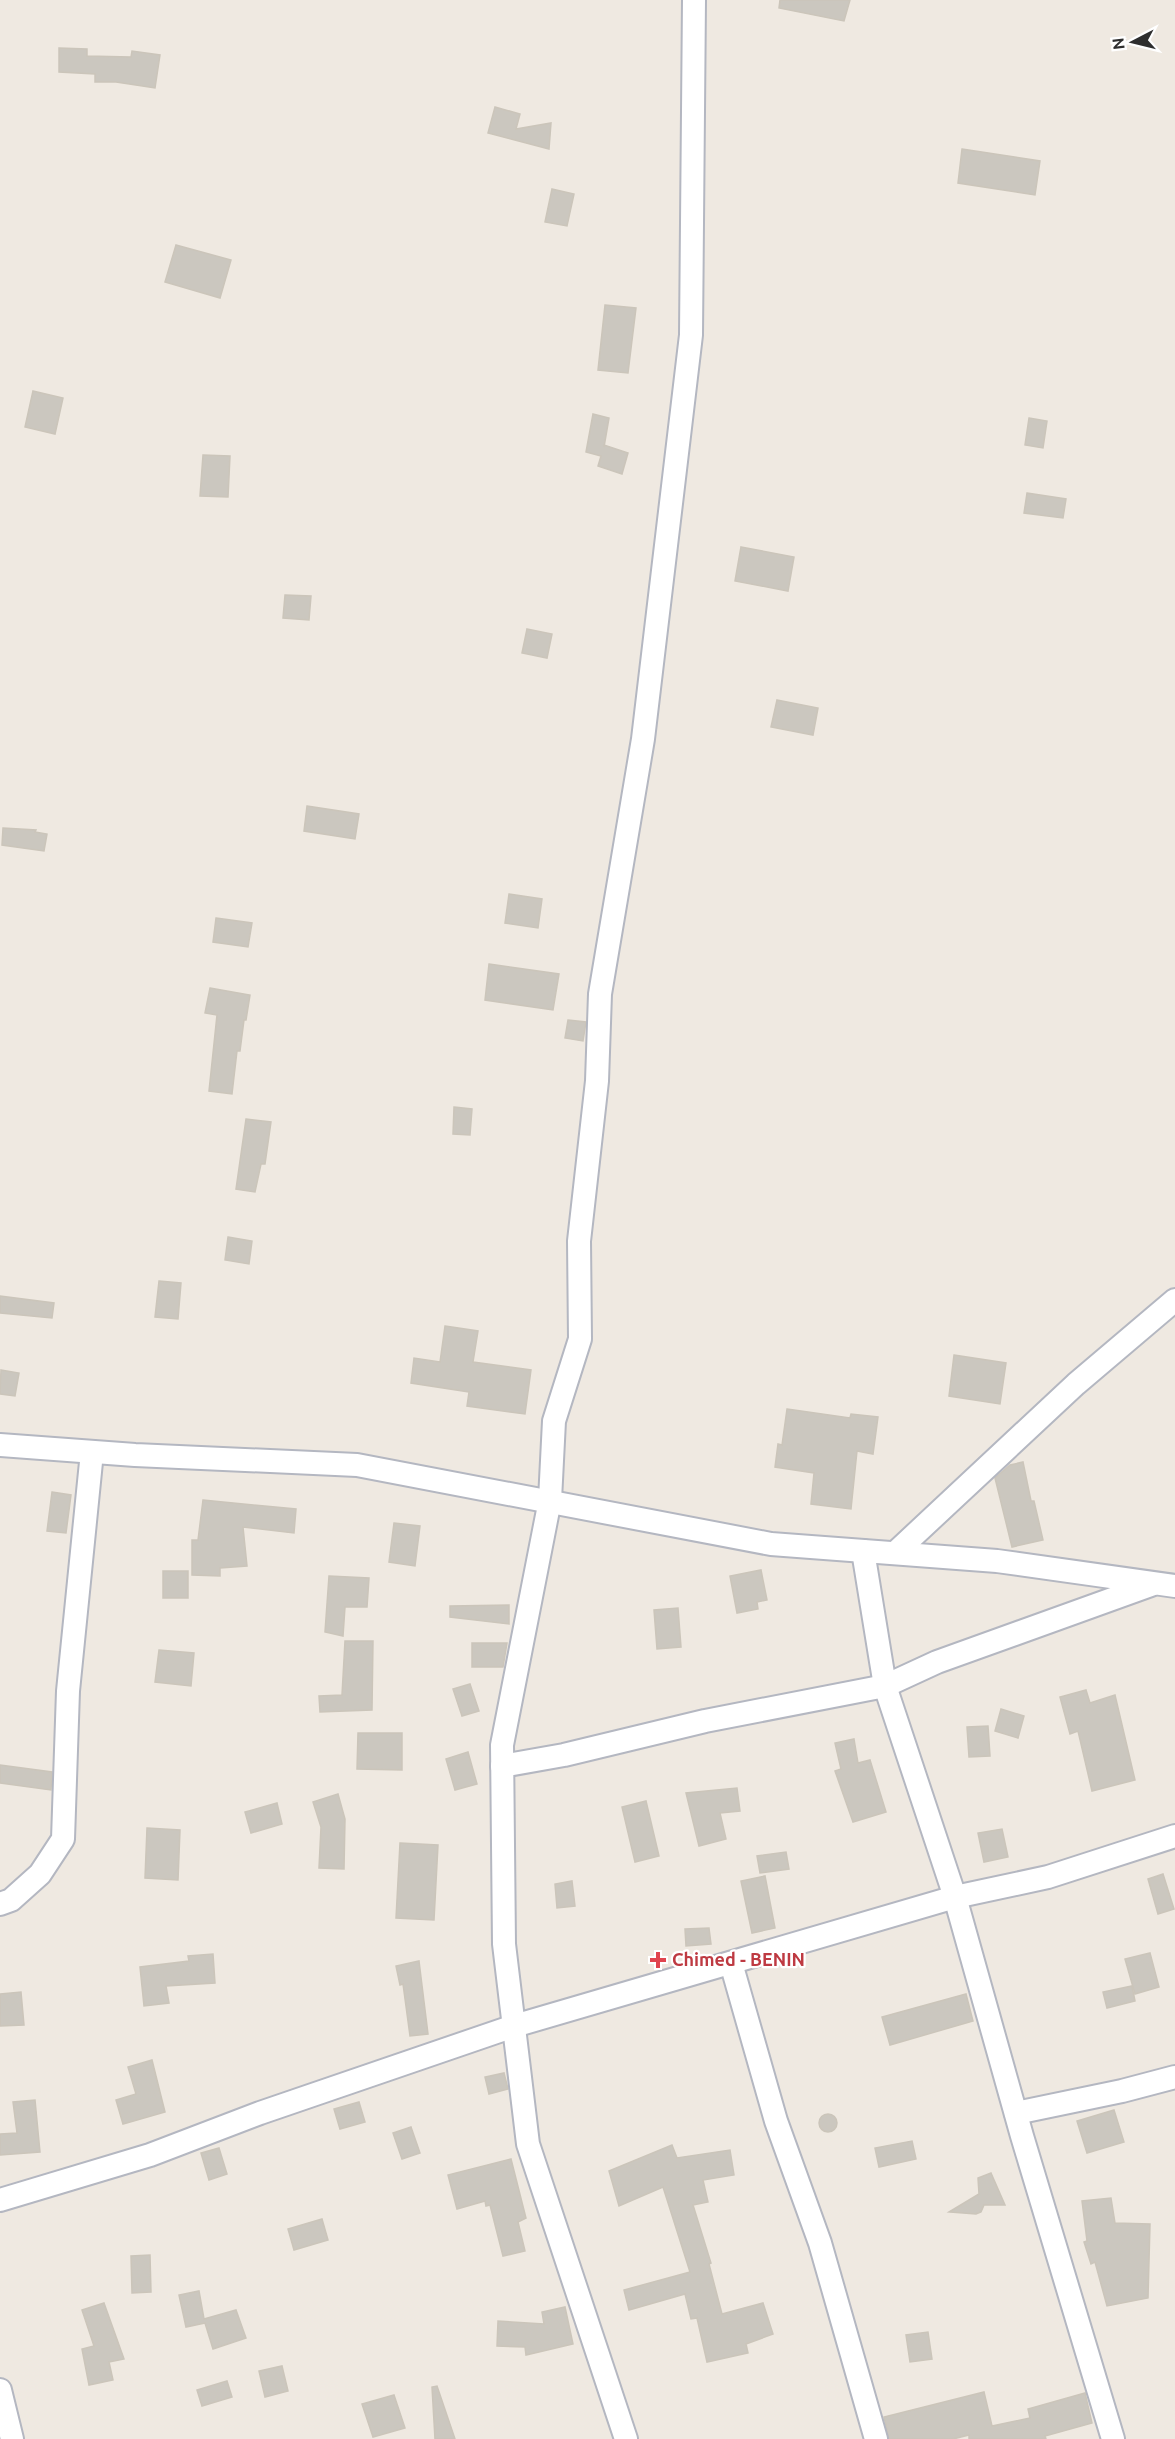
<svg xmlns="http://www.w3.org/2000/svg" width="1175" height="2439" viewBox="0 0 1175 2439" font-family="Ubuntu,sans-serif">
	<rect width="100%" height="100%" fill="#efe9e1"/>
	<g fill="#cbc7bf" stroke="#cbc5ba" stroke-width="1.5">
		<path d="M780 0H850L844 21 779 8Z"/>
		<path d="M59 48 87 49V56L131 57 132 51 160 55 155 88 116 82H95V74L59 72Z"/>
		<path d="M495 107 520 114 516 129 551 123 549 149 488 133Z"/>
		<path d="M962 149 1040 161 1035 195 958 183Z"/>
		<path d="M552 189 574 194 567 226 545 222Z"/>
		<path d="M176 245 231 260 220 298 165 282Z"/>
		<path d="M605 305 636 308 628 373 598 370Z"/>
		<path d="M33 391 63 398 55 434 25 427Z"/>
		<path d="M593 414 609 418 604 447V445L628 453 622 474 598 466 601 456 586 452Z"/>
		<path d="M1029 418 1047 421 1043 448 1025 445Z"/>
		<path d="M203 455 230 456 228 497 200 496Z"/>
		<path d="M1027 493 1066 499 1063 518 1024 513Z"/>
		<path d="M741 547 794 557 788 591 735 581Z"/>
		<path d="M285 595 311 596 309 620 283 618Z"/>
		<path d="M527 629 552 634 547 658 522 653Z"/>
		<path d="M777 700 818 708 813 735 771 727Z"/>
		<path d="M307 806 359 814 355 839 304 831Z"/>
		<path d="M3 828 36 830 35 832 47 834 44 851 2 845Z"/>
		<path d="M509 894 542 899 538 928 505 923Z"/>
		<path d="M216 918 252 923 248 947 213 942Z"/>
		<path d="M489 964 559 974 553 1010 485 1000Z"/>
		<path d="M210 988 250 995 246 1020H244L240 1051H237L232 1094 209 1091 217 1015 205 1013Z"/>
		<path d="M568 1020 586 1022 583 1041 565 1038Z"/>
		<path d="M454 1107 472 1109 470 1135 453 1134Z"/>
		<path d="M246 1119 271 1122 265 1164H261L255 1192 236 1189Z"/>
		<path d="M228 1237 252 1241 249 1264 225 1260Z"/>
		<path d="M159 1281 181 1283 178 1319 155 1317Z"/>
		<path d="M0 1296 54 1303 52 1318 0 1313Z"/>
		<path d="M445 1326 478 1331 473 1362 531 1370 525 1414 467 1406 469 1392 411 1383 414 1358 440 1362Z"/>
		<path d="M954 1355 1006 1363 1000 1404 949 1396Z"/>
		<path d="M1 1370 19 1373 15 1396 0 1394Z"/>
		<path d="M787 1409 850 1418 851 1414 878 1417 873 1454 857 1451 851 1509 811 1504 814 1473 775 1467 778 1444 782 1445Z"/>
		<path d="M1023 1462 1031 1501H1034L1043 1540 1012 1547 995 1478 1010 1465Z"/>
		<path d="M52 1492 71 1495 66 1533 47 1531Z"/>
		<path d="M203 1500 296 1509 294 1533 243 1527 247 1566 220 1568V1576L192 1575V1540H198Z"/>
		<path d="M394 1523 420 1526 415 1566 389 1562Z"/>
		<path d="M761 1570 767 1600 757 1602 758 1609 737 1613 730 1576Z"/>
		<rect x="163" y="1571" width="25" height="27"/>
		<path d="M329 1576 369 1578 367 1607H345L343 1636 325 1632Z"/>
		<path d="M509 1605V1624L450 1617V1606Z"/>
		<path d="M678 1608 681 1647 657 1649 654 1610Z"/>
		<path d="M345 1641H373L372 1710 320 1712 319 1696 342 1695Z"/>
		<path d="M472 1643H507L503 1667H472Z"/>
		<path d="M159 1650 194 1653 191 1686 155 1682Z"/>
		<path d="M470 1684 479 1711 462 1716 453 1689Z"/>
		<path d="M1086 1690 1090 1703 1115 1695 1135 1780 1092 1791 1078 1731 1070 1734 1060 1697Z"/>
		<path d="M1001 1709 1024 1716 1018 1738 995 1731Z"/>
		<path d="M988 1726 990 1756 969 1757 967 1727Z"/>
		<path d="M358 1733H402V1770L357 1769Z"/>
		<path d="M854 1739 858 1763 870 1760 886 1812 853 1822 835 1771 841 1769 835 1743Z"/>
		<path d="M468 1752 477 1784 455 1790 446 1759Z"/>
		<path d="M0 1765 52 1772 51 1790 0 1783Z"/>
		<path d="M737 1788 740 1811 720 1813 726 1839 699 1846 686 1793Z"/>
		<path d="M338 1794 345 1819 344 1869 319 1868 321 1827 313 1802Z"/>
		<path d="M646 1801 659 1856 635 1862 622 1807Z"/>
		<path d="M277 1803 282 1824 251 1833 245 1812Z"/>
		<path d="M147 1828 180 1830 178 1880 145 1878Z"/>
		<path d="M1002 1829 1008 1857 984 1862 978 1833Z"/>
		<path d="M400 1843 438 1845 434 1920 396 1918Z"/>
		<path d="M786 1852 789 1869 760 1873 757 1856Z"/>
		<path d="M1163 1874 1174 1909 1158 1914 1148 1879Z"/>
		<path d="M765 1876 775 1928 752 1933 741 1881Z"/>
		<path d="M572 1881 575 1906 557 1908 555 1884Z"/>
		<path d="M709 1928 711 1944 686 1946 685 1929Z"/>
		<path d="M1150 1953 1159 1987 1135 1994 1125 1959Z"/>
		<path d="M213 1954 215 1983 166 1986 169 2003 144 2006 140 1967 189 1961 188 1956Z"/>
		<path d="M419 1961 428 2034 410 2036 403 1984 400 1985 396 1966Z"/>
		<path d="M1132 1986 1135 2001 1107 2008 1103 1992Z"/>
		<path d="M21 1992 24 2025 0 2026V1994Z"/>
		<path d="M966 1994 973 2021 890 2045 882 2017Z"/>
		<path d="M152 2060 165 2112 123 2124 116 2100 136 2094 128 2067Z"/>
		<path d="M504 2073 508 2089 489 2094 485 2077Z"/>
		<path d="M35 2100 40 2152 0 2155V2134L17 2133 13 2102Z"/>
		<path d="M359 2102 365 2122 340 2129 334 2109Z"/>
		<path d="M1114 2110 1124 2142 1087 2153 1077 2121Z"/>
		<circle cx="828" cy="2123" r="9"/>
		<path d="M411 2127 420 2153 402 2159 393 2133Z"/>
		<path d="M912 2141 916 2159 879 2167 875 2148Z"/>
		<path d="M672 2145 677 2158 730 2150 734 2175 703 2180 708 2202 693 2205 711 2263 709 2264 722 2314 763 2303 773 2334 746 2344 748 2353 707 2362 697 2318 691 2319 685 2294 629 2310 624 2290 690 2272 663 2187 619 2206 609 2171Z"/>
		<path d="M219 2148 227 2174 209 2180 201 2153Z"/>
		<path d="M511 2159 526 2218 518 2222 525 2251 503 2256 490 2205 486 2206 485 2201 457 2209 448 2175Z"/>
		<path d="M991 2173 1005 2205H984L981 2212 976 2214 949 2212 979 2194 978 2178Z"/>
		<path d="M1111 2198 1115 2223 1150 2224 1148 2298 1107 2306 1095 2262 1091 2264 1084 2242 1087 2241 1082 2201Z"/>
		<path d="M322 2219 328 2240 294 2250 288 2229Z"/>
		<path d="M150 2255 151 2292 132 2293 131 2256Z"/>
		<path d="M199 2291 204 2319 236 2310 246 2338 213 2349 205 2323 186 2327 179 2295Z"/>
		<path d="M104 2303 124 2359 109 2362 113 2380 89 2385 82 2349 94 2346 82 2310Z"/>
		<path d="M565 2307 573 2344 526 2355 525 2347 497 2346 498 2321 544 2324 542 2312Z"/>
		<path d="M928 2332 932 2359 910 2362 906 2335Z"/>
		<path d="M282 2366 288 2391 265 2397 259 2371Z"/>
		<path d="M227 2381 232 2397 202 2406 197 2390Z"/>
		<path d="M437 2386 455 2439H435L432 2387Z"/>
		<path d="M984 2392 992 2426 1030 2418 1028 2409 1085 2393 1092 2423 1045 2436 1046 2439H969V2435L953 2439H889L884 2417Z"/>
		<path d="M394 2395 405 2428 373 2437 362 2404Z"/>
	</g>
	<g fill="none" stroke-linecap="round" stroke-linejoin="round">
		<defs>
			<g id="minor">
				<path d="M0 1445 135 1455 357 1465 771 1544 997 1561 1175 1586"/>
				<path d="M863 1551 885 1686 955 1897 1022 2136 1113 2439"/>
				<path d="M895 1553 1076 1384 1175 1300"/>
				<path d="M502 1766 564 1755 705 1721 885 1686 937 1662 1151 1585"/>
				<path d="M0 1904 11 1900 40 1874 63 1839 68 1691 92 1452"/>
				<path d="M731 1963 776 2121 820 2243 876 2439"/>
				<path d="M1016 2113 1122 2091 1175 2077"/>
				<path d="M0 2200 150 2155 260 2113 514 2026 955 1897 1048 1877 1175 1836"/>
				<path d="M0 2390 12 2439"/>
				<path d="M626 2439 528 2144 504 1944 502 1745 550 1500 554 1421 580 1339 579 1241 597 1081 600 994 643 739 691 335 694 0"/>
			</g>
		</defs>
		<use href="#minor" stroke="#b4b7c1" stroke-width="26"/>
		<use href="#minor" stroke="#fff" stroke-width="22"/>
	</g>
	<path fill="#e0444e" stroke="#fff" stroke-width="2" d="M655 1951h6v6h6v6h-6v6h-6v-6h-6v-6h6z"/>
	<g text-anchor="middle" stroke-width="4.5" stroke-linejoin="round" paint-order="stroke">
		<g font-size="18" font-weight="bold" fill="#be3a42" stroke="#fff" text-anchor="start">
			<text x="672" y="1966">Chimed - BENIN</text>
		</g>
	</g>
	<g transform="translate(1133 42) rotate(263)" stroke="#ffffff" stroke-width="4.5" paint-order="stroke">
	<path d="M0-4.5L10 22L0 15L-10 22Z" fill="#2e2e2e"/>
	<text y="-9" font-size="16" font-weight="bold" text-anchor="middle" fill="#2e2e2e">N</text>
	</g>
</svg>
